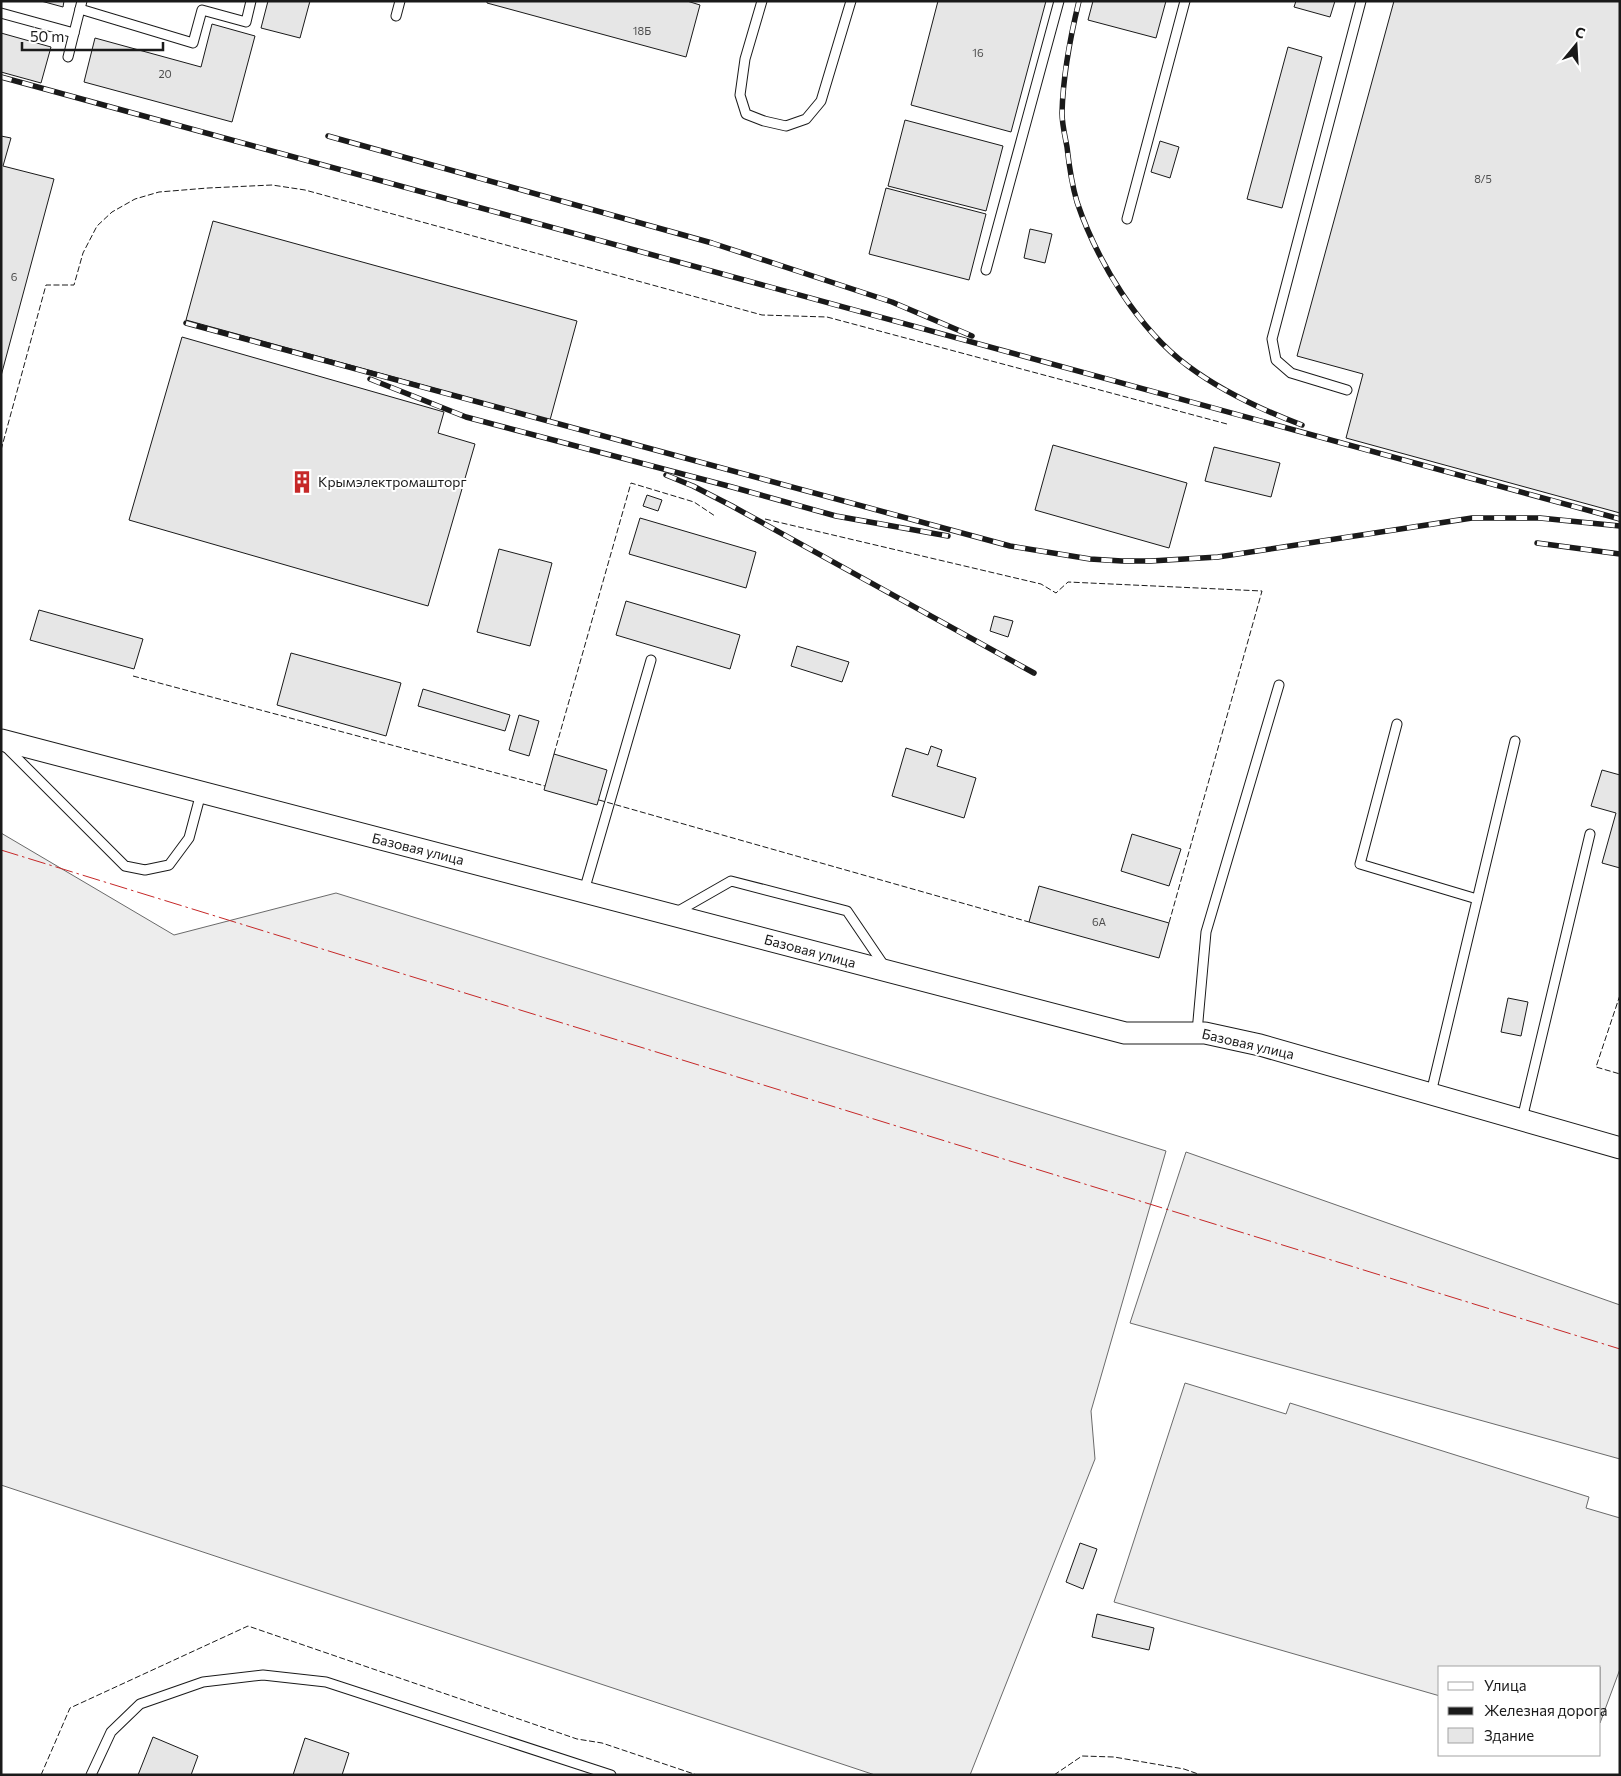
<svg xmlns="http://www.w3.org/2000/svg" width="1621" height="1776" viewBox="0 0 1621 1776" font-family="Commissioner,sans-serif">
	<rect width="100%" height="100%" fill="#fff"/>
	<g fill="#ededed" stroke="#6a6a6a">
		<path d="M1 833 174 935 336 893 1166 1151 1091 1411 1095 1459 970 1775H875L1 1485Z"/>
		<path d="M1186 1152 1620 1305V1459L1130 1323Z"/>
		<path d="M1185 1383 1286 1414 1290 1403 1589 1497 1586 1508 1620 1518V1669L1600 1723V1667H1440V1696L1114 1602Z"/>
	</g>
	<g fill="#e6e6e6" stroke="#1a1a1a">
		<path d="M41 1H64L63 7Z"/>
		<path d="M268 1H310L300 38 261 28Z"/>
		<path d="M487 1H687L700 5 686 57 487 3Z"/>
		<path d="M938 1H1046L1011 132 911 105Z"/>
		<path d="M1093 1H1166L1156 38 1088 20Z"/>
		<path d="M1296 1H1335L1330 17 1294 7Z"/>
		<path d="M1394 1H1620V513L1346 438 1363 374 1297 356Z"/>
		<path d="M212 24 255 36 232 122 84 82 95 38 201 67Z"/>
		<path d="M1 33 51 47 41 83 1 72Z"/>
		<path d="M1288 47 1322 57 1282 208 1247 199Z"/>
		<path d="M905 120 1003 146 986 211 888 186Z"/>
		<path d="M1 136 11 138 3 166 54 179 1 376Z"/>
		<path d="M1160 141 1179 147 1170 178 1151 172Z"/>
		<path d="M886 188 986 214 969 280 869 254Z"/>
		<path d="M213 221 577 321 550 420 186 320Z"/>
		<path d="M1030 229 1052 234 1045 263 1024 258Z"/>
		<path d="M182 337 444 412 438 433 475 444 428 606 129 520Z"/>
		<path d="M1053 445 1187 483 1169 548 1035 510Z"/>
		<path d="M1214 447 1280 463 1271 497 1205 481Z"/>
		<path d="M647 495 662 500 658 511 643 506Z"/>
		<path d="M640 518 756 552 746 588 629 554Z"/>
		<path d="M499 549 552 563 530 646 477 632Z"/>
		<path d="M626 601 740 635 730 669 616 635Z"/>
		<path d="M39 610 143 639 134 669 30 640Z"/>
		<path d="M994 616 1013 621 1008 637 990 631Z"/>
		<path d="M797 646 849 662 842 682 791 666Z"/>
		<path d="M291 653 401 683 386 736 277 705Z"/>
		<path d="M423 689 510 715 505 731 418 706Z"/>
		<path d="M519 715 539 721 529 756 509 750Z"/>
		<path d="M931 746 942 750 937 766 976 778 964 818 892 796 906 748 928 755Z"/>
		<path d="M554 754 607 770 597 805 544 790Z"/>
		<path d="M1602 770 1620 775V868L1602 863 1616 813 1591 806Z"/>
		<path d="M1132 834 1181 849 1169 886 1121 871Z"/>
		<path d="M1039 886 1169 923 1159 958 1029 922Z"/>
		<path d="M1508 998 1528 1002 1521 1036 1501 1032Z"/>
		<path d="M1080 1543 1097 1549 1083 1589 1066 1582Z"/>
		<path d="M1097 1614 1154 1628 1149 1650 1092 1637Z"/>
		<path d="M153 1737 198 1756 191 1775H138Z"/>
		<path d="M305 1738 349 1753 342 1775H293Z"/>
	</g>
	<g fill="none" stroke-linecap="round" stroke-linejoin="round">
		<defs>
			<g id="service">
				<path d="M762 1 745 59 740 95 746 114 764 121 786 126 806 119 821 101 851 1"/>
				<path d="M80 9 193 43 202 10 246 22 251 1"/>
				<path d="M1 13 74 33"/>
				<path d="M396 16 400 1"/>
				<path d="M68 57 82 1"/>
				<path d="M1127 219 1185 1"/>
				<path d="M986 270 1059 1"/>
				<path d="M1347 390 1291 373 1276 360 1272 339 1361 1"/>
				<path d="M1397 724 1360 864 1477 899"/>
				<path d="M5 746 125 866 145 870 169 865 189 838 201 793"/>
				<path d="M584 891 651 660"/>
				<path d="M675 913 731 881 847 911 885 967"/>
				<path d="M1197 1032 1206 932 1279 685"/>
				<path d="M1431 1093 1515 741"/>
				<path d="M1522 1119 1590 834"/>
				<path d="M91 1775 111 1732 140 1704 203 1682 263 1675 326 1682 611 1775"/>
			</g>
			<path id="tertiary" d="M1 740 1125 1033H1205L1260 1045 1620 1148"/>
		</defs>
		<use href="#service" stroke="#1a1a1a" stroke-width="11"/>
		<use href="#tertiary" stroke="#1a1a1a" stroke-width="23"/>
		<use href="#service" stroke="#fff" stroke-width="9"/>
		<use href="#tertiary" stroke="#fff" stroke-width="21"/>
		<defs>
			<g id="rail">
				<path d="M1079 1C1070 38 1063 75 1062 113 1062 124 1065 136 1067 147 1069 165 1072 185 1077 202 1097 261 1138 329 1188 366 1223 392 1262 410 1302 425"/>
				<path d="M1 77 1620 519"/>
				<path d="M328 136 712 243 892 302 972 336"/>
				<path d="M186 323 1010 546 1090 559 1122 561H1151L1218 557 1472 518H1540L1620 526"/>
				<path d="M370 379 466 417 732 487 836 516 948 536"/>
				<path d="M666 475 693 486 732 506 1034 673"/>
				<path d="M1537 543 1620 554"/>
			</g>
		</defs>
		<use href="#rail" stroke="#1a1a1a" stroke-width="5.5"/>
		<use href="#rail" stroke="#fff" stroke-width="4" stroke-dasharray="11" stroke-linecap="butt"/>
		<g stroke="#1a1a1a" stroke-width="1" stroke-dasharray="6 2.5" stroke-linecap="butt">
			<path d="M1 450 46 285H74L83 253 97 226 112 212 135 199 159 192 208 188 272 185 305 190 762 315 827 317 1227 424"/>
			<path d="M765 519 1041 584 1056 593 1068 582 1262 591 1169 923"/>
			<path d="M133 676 545 786"/>
			<path d="M554 754 631 483 694 502 715 516"/>
			<path d="M599 800 1029 922"/>
			<path d="M1620 995 1596 1067 1620 1074"/>
			<path d="M41 1775 70 1708 248 1626 577 1739 602 1743 697 1775"/>
			<path d="M1054 1775 1082 1756 1114 1757 1184 1769 1201 1775"/>
		</g>
		<path stroke="#c62828" stroke-width="1" stroke-dasharray="18 4 2.5 4" stroke-linecap="butt" d="M1 850 1620 1349"/>
	</g>
	<defs>
		<symbol id="building-bare" viewBox="-9 -9 18 18"><path d="M-4-6H4V6H1V3H-1V6H-4ZM-2.5-4.3h1.7v1.8h-1.7ZM.8-4.3h1.7v1.8H.8ZM-2.5-1h1.7V.8h-1.7ZM.8-1h1.7V.8H.8Z" fill="#c62828" stroke="#fff" stroke-width="2.5" paint-order="stroke"/></symbol>
	</defs>
	<g fill-rule="evenodd">
		<use href="#building-bare" x="286" y="466" width="32" height="32"/>
	</g>
	<g text-anchor="middle" stroke-width="4" stroke-linejoin="round" paint-order="stroke">
		<g font-size="11" fill="#4d4d4d">
			<text x="642" y="35">18Б</text>
			<text x="978" y="57">16</text>
			<text x="165" y="78">20</text>
			<text x="1483" y="183">8/5</text>
			<text x="14" y="281">6</text>
			<text x="1099" y="926">6А</text>
		</g>
		<g font-size="14" fill="#1a1a1a" stroke="#fff" text-anchor="start">
			<text x="318" y="487">Крымэлектромашторг</text>
		</g>
		<g font-size="14" fill="#1a1a1a" stroke="#fff">
			<text transform="translate(418 849) rotate(14)" y="5">Базовая улица</text>
			<text transform="translate(810 951) rotate(15)" y="5">Базовая улица</text>
			<text transform="translate(1248 1044) rotate(13)" y="5">Базовая улица</text>
		</g>
	</g>
	<rect width="1621" height="1776" fill="none" stroke="#1a1a1a" stroke-width="5"/>
	<rect x="1438" y="1666" width="162" height="90" fill="#ffffff" stroke="#a3a3a3"/>
	<rect x="1448" y="1682" width="25" height="8" fill="#ffffff" stroke="#a3a3a3"/>
	<text x="1484" y="1691" font-size="15" fill="#1a1a1a">Улица</text>
	<rect x="1448" y="1707" width="25" height="8" fill="#1a1a1a" stroke="#a3a3a3"/>
	<text x="1484" y="1716" font-size="15" fill="#1a1a1a">Железная дорога</text>
	<rect x="1448" y="1728" width="25" height="15" fill="#e6e6e6" stroke="#a3a3a3"/>
	<text x="1484" y="1741" font-size="15" fill="#1a1a1a">Здание</text>
	<g transform="translate(1576 45) rotate(18)" stroke="#ffffff" stroke-width="4" paint-order="stroke">
	<path d="M0-4L9 19L0 12L-9 19Z" fill="#1a1a1a"/>
	<text y="-8" font-size="14" font-weight="bold" text-anchor="middle" fill="#1a1a1a">С</text>
	</g>
	<path d="M22 42v8h141v-8" fill="none" stroke="#1a1a1a" stroke-width="2.5"/>
	<text x="30" y="42" font-size="15" fill="#1a1a1a" stroke="#ffffff" stroke-width="4" paint-order="stroke">50 m</text>
</svg>
